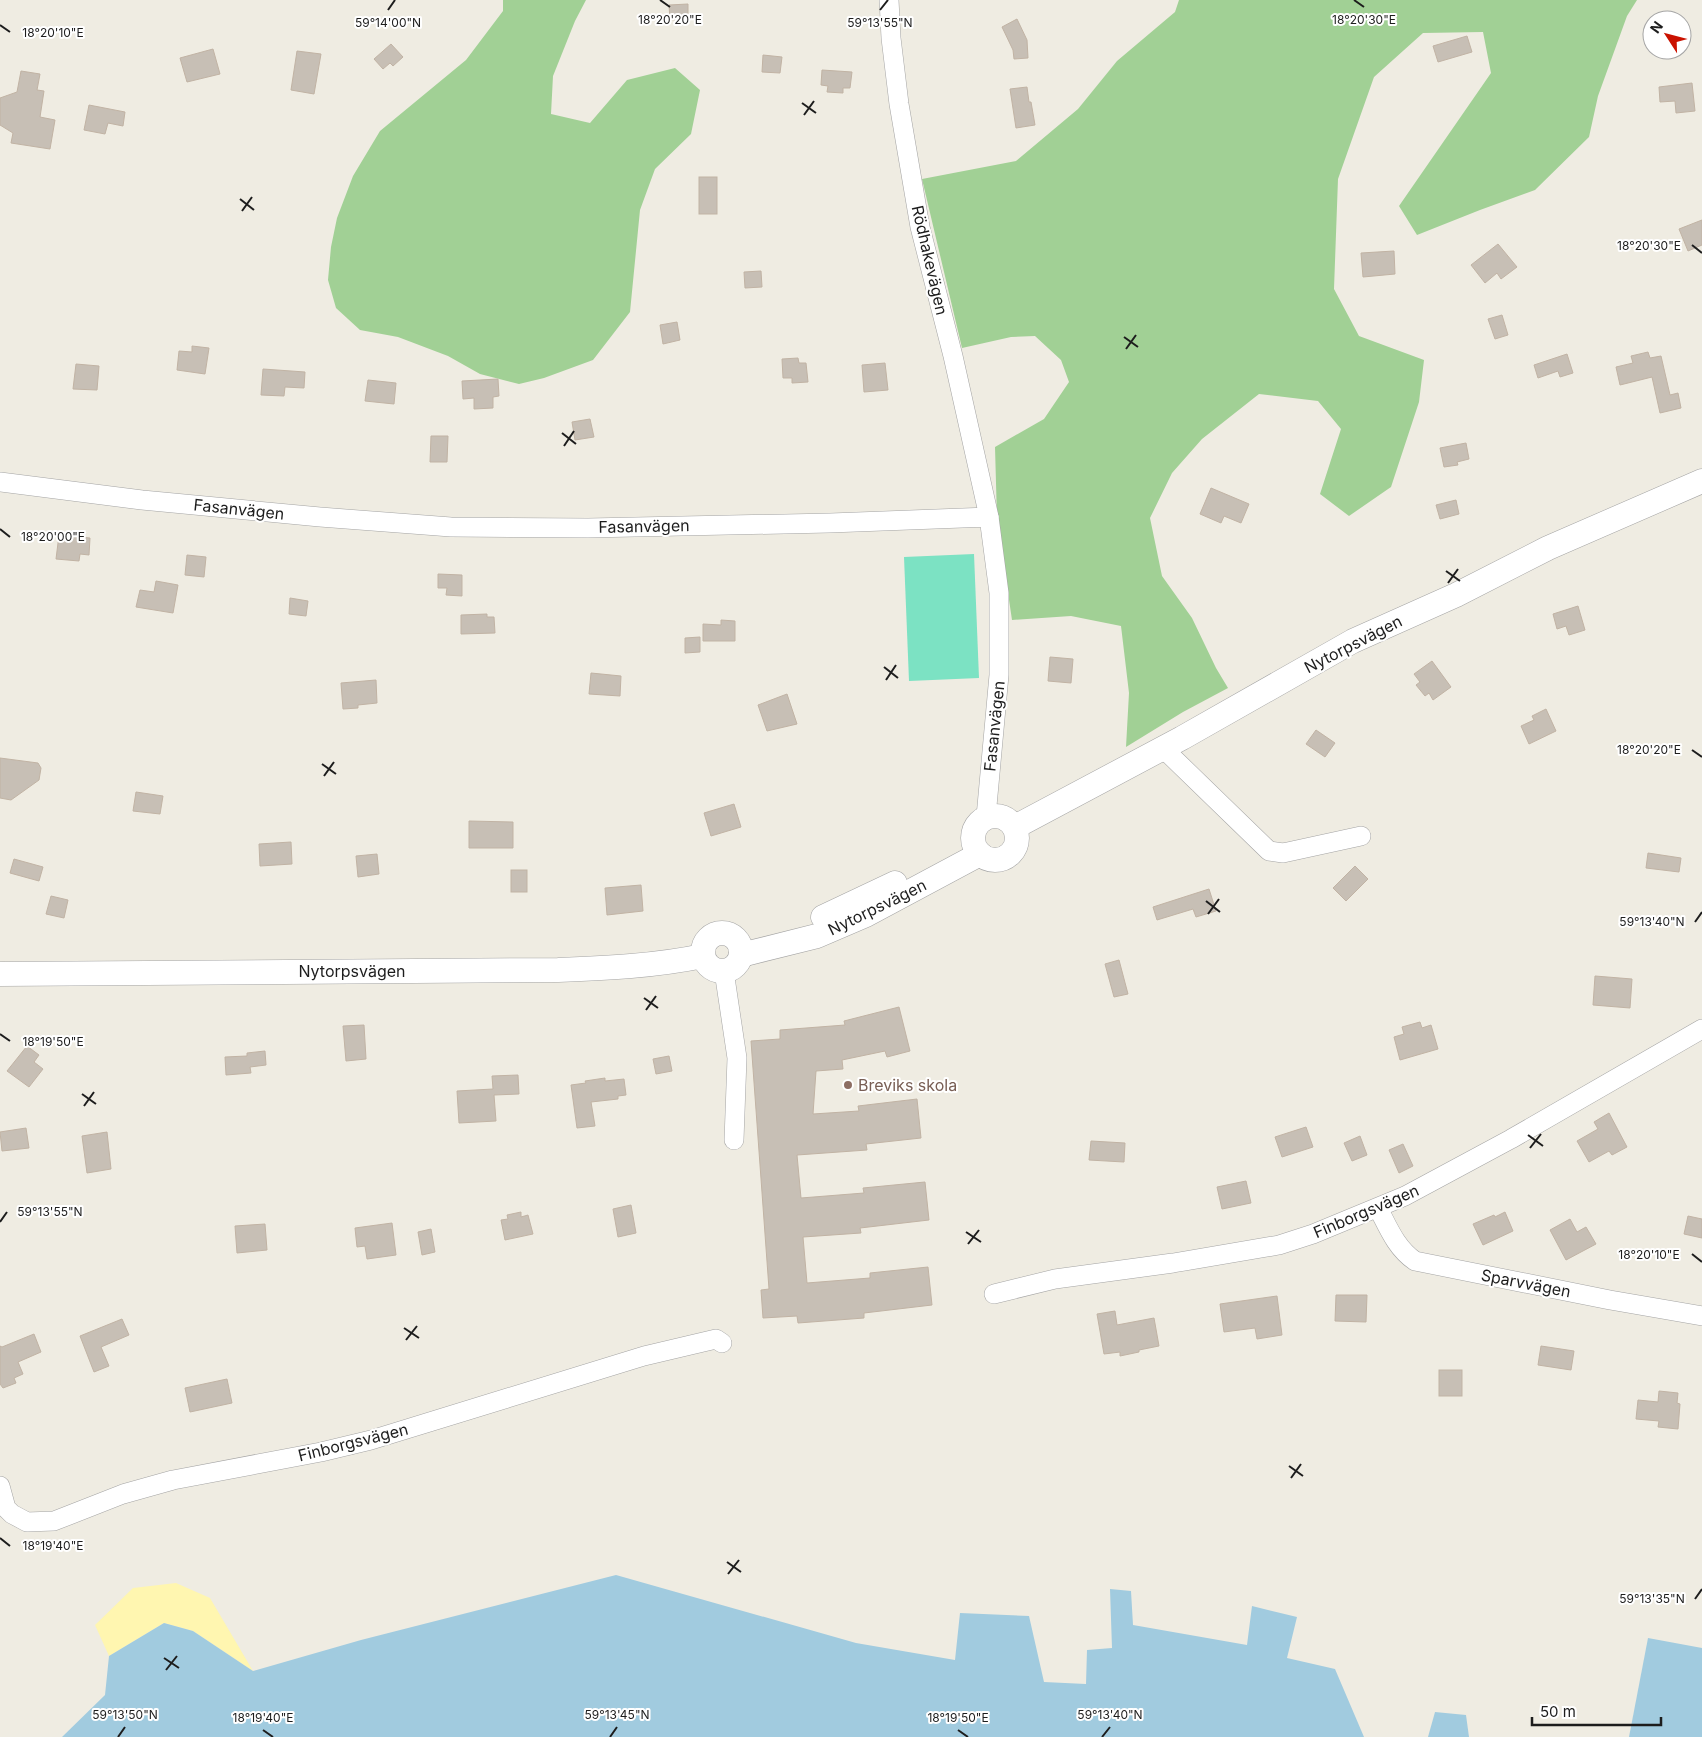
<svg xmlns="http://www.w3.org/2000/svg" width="1702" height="1737" viewBox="0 0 1702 1737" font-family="Inter,sans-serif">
	<rect width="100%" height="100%" fill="#efece2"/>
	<g fill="#a1d095">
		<path d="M503 0H586L575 21 553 76 551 114 590 123 627 80 675 68 700 90 691 134 655 169 640 210 630 312 593 360 544 378 519 384 480 374 448 356 398 337 360 330 336 308 328 280 331 247 337 218 353 176 380 131 466 60 503 11Z"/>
		<path d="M1179 0H1637L1627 16 1598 96 1589 137 1535 190 1480 210 1417 235 1399 206 1491 73 1483 32 1423 33 1374 77 1338 179 1334 289 1359 336 1424 360 1419 402 1391 487 1349 516 1320 494 1341 429 1318 401 1259 394 1202 439 1172 473 1150 518 1162 576 1192 618 1216 668 1228 688 1183 712 1126 747 1129 693 1121 626 1071 616 1012 620 997 519 995 447 1044 419 1069 382 1061 360 1035 336 1011 337 962 348 922 179 1016 161 1078 109 1117 61 1175 12Z"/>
	</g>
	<path fill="#fff6b0" d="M176 1583 210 1598 253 1671 193 1631 164 1623 109 1656 95 1625 133 1588Z"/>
	<path fill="#7ce2c3" d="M974 554 979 678 909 681 904 557Z"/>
	<g fill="#a1cbdf">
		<path d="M616 1575 856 1643 955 1660 960 1613 1029 1616 1044 1682 1086 1684 1087 1650 1112 1648 1110 1589 1131 1591 1133 1625 1247 1645 1252 1606 1297 1617 1287 1658 1335 1669 1364 1737H62L105 1695 109 1656 164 1623 193 1631 253 1671 361 1640Z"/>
		<path d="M1648 1638 1702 1648V1737H1629Z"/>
		<path d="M1435 1712 1466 1715 1469 1737H1428Z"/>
	</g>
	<g fill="#c7bfb5" stroke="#c1b3a4">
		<path d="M688 4V19L670 20 669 5Z"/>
		<path d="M1017 19 1027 40 1028 58 1014 59 1013 50 1002 27Z"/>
		<path d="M1467 36 1472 52 1438 62 1433 46Z"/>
		<path d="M391 44 403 57 393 66 390 63 383 69 374 59Z"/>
		<path d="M213 49 220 74 187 82 180 58Z"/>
		<path d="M297 51 321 54 314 94 291 90Z"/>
		<path d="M763 55 782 57 780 73 762 72Z"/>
		<path d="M822 70 852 72 850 88H843V93L827 92 828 86 821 85Z"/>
		<path d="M21 71 40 74 37 90 44 91 40 117 55 120 50 149 11 143 13 133 0 125V98L17 92Z"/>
		<path d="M1692 83 1695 111 1676 113 1675 101 1660 102 1659 87Z"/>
		<path d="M1027 87 1029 102H1031L1035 125 1016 128 1010 89Z"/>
		<path d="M89 105 125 112 123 126 108 123 105 134 84 130Z"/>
		<rect x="699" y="177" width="18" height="37"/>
		<path d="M1702 220V245L1688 251 1679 229Z"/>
		<path d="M1498 244 1517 267 1501 279 1497 273 1485 283 1471 265Z"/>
		<path d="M1394 251 1395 274 1363 277 1361 253Z"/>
		<path d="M761 271 762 287 745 288 744 272Z"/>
		<path d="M1502 315 1508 335 1495 339 1488 319Z"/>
		<path d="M677 322 680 340 663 344 660 325Z"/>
		<path d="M192 346 209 348 205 374 177 370 179 351 192 352Z"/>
		<path d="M1648 352 1650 358 1661 356 1670 395 1678 393 1681 408 1660 413 1652 377 1620 385 1616 367 1633 363 1631 356Z"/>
		<path d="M1567 354 1573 373 1560 377 1558 371 1538 378 1534 365Z"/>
		<path d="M798 358 799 363H806L808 382 792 383V378H783L782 359Z"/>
		<path d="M885 363 888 390 864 392 862 365Z"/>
		<path d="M76 364 99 366 97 390 73 389Z"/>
		<path d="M263 369 305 372 304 388 285 387 284 396 261 395Z"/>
		<path d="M498 379 499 396 493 397V408L474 409V398L463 399 462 381Z"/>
		<path d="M368 380 396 383 394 404 365 401Z"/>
		<path d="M590 419 594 437 575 440 572 422Z"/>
		<path d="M431 436H448L447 462H430Z"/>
		<path d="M1466 443 1469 459 1457 462 1458 465 1444 467 1440 448Z"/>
		<path d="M1211 488 1249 504 1241 523 1224 516 1221 523 1200 514Z"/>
		<path d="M1456 500 1459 514 1440 519 1436 505Z"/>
		<path d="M59 535 90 538 89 555 80 554 79 561 56 559Z"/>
		<path d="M187 555 206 557 204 577 185 575Z"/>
		<path d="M438 574 462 575V596L446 595 447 588H438Z"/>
		<path d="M156 581 178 585 173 613 136 607 140 590 154 592Z"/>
		<path d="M290 598 308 601 306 616 289 614Z"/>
		<path d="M1578 606 1585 630 1569 635 1566 626 1557 629 1553 614Z"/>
		<path d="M487 614V617H494L495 633 461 634V615Z"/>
		<path d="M721 620 735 621V641H703V624L721 625Z"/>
		<path d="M700 637V652L685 653V638Z"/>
		<path d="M1050 657 1073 659 1071 683 1048 681Z"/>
		<path d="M1432 661 1451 687 1433 700 1429 693 1425 696 1416 685 1420 682 1414 674Z"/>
		<path d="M591 673 621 676 620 696 589 694Z"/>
		<path d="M376 680 377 703 358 705V708L343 709 341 683Z"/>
		<path d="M787 694 797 724 767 731 758 705Z"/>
		<path d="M1546 709 1556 731 1529 744 1521 726 1534 720 1532 716Z"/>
		<path d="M1316 730 1335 743 1325 757 1306 744Z"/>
		<path d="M0 758 38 763 41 768 39 780 11 800 0 798Z"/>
		<path d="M136 792 163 796 160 814 133 811Z"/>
		<path d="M734 804 741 827 711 836 704 813Z"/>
		<path d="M469 821 513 822V848H469Z"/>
		<path d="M291 842 292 864 260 866 259 844Z"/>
		<path d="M1648 853 1681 858 1679 872 1646 868Z"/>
		<path d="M377 854 379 874 358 877 356 856Z"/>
		<path d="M14 859 43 867 39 881 10 873Z"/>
		<path d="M1355 866 1368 879 1346 901 1333 888Z"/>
		<rect x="511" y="870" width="16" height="22"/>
		<path d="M641 885 643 911 607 915 605 888Z"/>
		<path d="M1209 889 1216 911 1196 917 1193 909 1157 920 1153 907Z"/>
		<path d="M51 896 68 900 64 918 46 914Z"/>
		<path d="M1119 960 1128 994 1114 997 1105 964Z"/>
		<path d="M1595 976 1632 979 1630 1008 1593 1005Z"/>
		<path d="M899 1007 910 1051 887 1057 885 1051 842 1060 843 1069 816 1071 813 1114 859 1111 858 1106 917 1099 921 1138 866 1144 867 1150 797 1155 801 1198 864 1193 863 1188 925 1182 929 1220 860 1228 861 1233 803 1237 807 1283 870 1278V1273L928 1267 932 1305 864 1313V1318L798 1323 797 1316 763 1318 761 1290 769 1289 751 1041 780 1039V1030L845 1025 844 1021Z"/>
		<path d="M1420 1022 1422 1028 1431 1025 1438 1049 1400 1060 1394 1037 1404 1034 1402 1027Z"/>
		<path d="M364 1025 366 1059 346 1061 343 1026Z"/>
		<path d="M27 1046 39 1055 34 1062 43 1069 29 1087 7 1071Z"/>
		<path d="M265 1051 266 1065 250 1067 251 1073 226 1075 225 1057 247 1056V1053Z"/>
		<path d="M669 1056 672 1071 656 1074 653 1059Z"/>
		<path d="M518 1075 519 1094 494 1095 496 1121 459 1123 457 1091 493 1089 492 1076Z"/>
		<path d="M605 1078V1081L624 1079 626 1095 618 1096V1099L591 1102 595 1126 577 1128 571 1085 586 1083 585 1081Z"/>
		<path d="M1609 1113 1627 1147 1612 1155 1609 1151 1589 1162 1577 1141 1598 1129 1594 1122Z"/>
		<path d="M1306 1127 1313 1147 1282 1157 1275 1137Z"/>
		<path d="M26 1128 29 1148 2 1151 0 1132Z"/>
		<path d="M107 1132 111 1169 87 1173 82 1136Z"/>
		<path d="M1360 1136 1367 1155 1352 1161 1344 1143Z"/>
		<path d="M1091 1141 1125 1143 1124 1162 1089 1160Z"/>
		<path d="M1403 1144 1413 1166 1399 1173 1389 1150Z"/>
		<path d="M1246 1181 1251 1203 1222 1209 1217 1187Z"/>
		<path d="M631 1205 636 1233 618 1237 613 1209Z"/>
		<path d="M521 1212V1217L528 1215 533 1234 505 1240 501 1220 508 1219 507 1215Z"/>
		<path d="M1505 1212 1513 1231 1483 1245 1473 1224 1494 1215 1495 1217Z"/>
		<path d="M1688 1216 1702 1219V1238L1684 1234Z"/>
		<path d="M1570 1219 1577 1232 1586 1227 1596 1244 1566 1260 1550 1230Z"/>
		<path d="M392 1223 396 1255 367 1259 365 1246 357 1247 355 1228Z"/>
		<path d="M265 1224 267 1250 237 1253 235 1226Z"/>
		<path d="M431 1229 435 1252 422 1255 418 1232Z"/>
		<path d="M1336 1295H1367L1366 1322 1335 1321Z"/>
		<path d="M1277 1296 1282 1335 1257 1339 1255 1328 1224 1332 1220 1304Z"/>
		<path d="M1115 1311 1117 1325 1154 1318 1159 1346 1139 1350V1352L1120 1356V1352L1104 1354 1097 1314Z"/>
		<path d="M122 1319 129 1335 101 1347 109 1366 94 1372 80 1336Z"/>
		<path d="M34 1334 41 1352 18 1362 23 1374 14 1378 16 1383 3 1388 0 1384V1346L2 1347Z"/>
		<path d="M1541 1346 1574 1351 1571 1370 1538 1365Z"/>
		<rect x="1439" y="1370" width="23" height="26"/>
		<path d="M227 1379 232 1403 190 1412 185 1388Z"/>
		<path d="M1659 1391 1678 1393 1677 1403 1680 1404 1678 1429 1658 1427 1659 1421 1636 1419 1638 1400 1658 1402Z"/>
	</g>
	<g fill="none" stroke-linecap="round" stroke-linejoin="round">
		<defs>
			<g id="minor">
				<path d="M889 0 891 38 899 104 920 227 953 356 989 517"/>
				<path d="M0 482 142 500 320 517 451 527 588 528 830 523 989 517 999 593V675L986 817"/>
				<path d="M1159 750 1169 754 1269 851 1283 853 1361 836"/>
				<path d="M724 971 737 1058 734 1140"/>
				<path d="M1378 1208C1388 1227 1396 1248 1415 1261L1610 1300 1702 1316"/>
				<path d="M994 1294 1055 1279 1173 1263 1279 1245 1313 1234 1405 1196 1511 1139 1702 1029"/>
				<path d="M0 1486 6 1508 12 1514 27 1522 54 1521 123 1494 173 1480 321 1452 371 1440 644 1356 716 1339 722 1343"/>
			</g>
			<g id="tertiary">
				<circle cx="995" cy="838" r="22"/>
				<path d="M1015 827 1182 738 1353 641 1456 595 1548 548 1702 481"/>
				<path d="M823 917 895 883"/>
				<circle cx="722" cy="952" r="19"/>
				<path d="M741 955 817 936 866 915 980 854"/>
				<path d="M0 974 558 970C607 968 655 966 703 956"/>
			</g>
		</defs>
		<use href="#minor" stroke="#a4a4a4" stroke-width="20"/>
		<use href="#tertiary" stroke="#a4a4a4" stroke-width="25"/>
		<use href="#minor" stroke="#fff" stroke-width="19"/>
		<use href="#tertiary" stroke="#fff" stroke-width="24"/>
	</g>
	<path fill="none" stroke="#1d1d1d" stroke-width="2" d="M660 0 670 7M1354 0 1364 7M388 10 395 0M880 10 888 0M0 25 10 32M802 103 816 113M804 115 814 101M240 199 254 210M242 211 252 197M1692 245 1702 253M1124 337 1138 347M1126 349 1136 335M562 433 576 444M564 446 574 431M0 529 10 537M1446 571 1460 581M1448 583 1458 569M884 667 898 678M886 680 896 665M1692 750 1702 757M322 764 336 774M324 776 334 762M1206 901 1220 912M1208 914 1219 899M1695 922 1702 912M644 998 658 1008M646 1010 656 996M0 1034 10 1041M82 1094 96 1104M84 1106 94 1092M1528 1135 1543 1146M1530 1148 1541 1134M0 1222 7 1212M966 1232 981 1242M968 1244 979 1230M1692 1254 1702 1262M404 1328 419 1338M406 1340 417 1326M1289 1466 1303 1476M1291 1478 1301 1464M0 1538 10 1546M727 1562 741 1572M728 1574 739 1560M1695 1599 1702 1589M164 1658 179 1668M166 1670 177 1656M263 1730 273 1737M958 1730 968 1737M118 1737 125 1727M610 1737 617 1727M1102 1737 1110 1727"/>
	<circle fill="#8d6e63" stroke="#fff" stroke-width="2" cx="848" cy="1085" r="5"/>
	<g text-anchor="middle" stroke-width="4" stroke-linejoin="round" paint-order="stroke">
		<g font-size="16" fill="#1d1d1d" stroke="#fff">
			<text transform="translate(930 260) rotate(77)" y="6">Rödhakevägen</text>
			<text transform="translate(239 509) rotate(6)" y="6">Fasanvägen</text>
			<text transform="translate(644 526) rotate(-1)" y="6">Fasanvägen</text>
			<text transform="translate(1353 644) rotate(-27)" y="6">Nytorpsvägen</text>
			<text transform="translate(994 726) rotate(-84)" y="6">Fasanvägen</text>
			<text transform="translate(877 907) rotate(-26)" y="6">Nytorpsvägen</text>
			<text x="352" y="977">Nytorpsvägen</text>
			<text transform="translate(1366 1211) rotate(-23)" y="6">Finborgsvägen</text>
			<text transform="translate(1526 1283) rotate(11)" y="6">Sparvvägen</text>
			<text transform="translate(353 1442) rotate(-14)" y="6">Finborgsvägen</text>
		</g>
		<g font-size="16" fill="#785e54" stroke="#fff" text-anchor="start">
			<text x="858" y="1091">Breviks skola</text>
		</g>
	</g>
	<g font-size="12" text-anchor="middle" fill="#1d1d1d" stroke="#fff" stroke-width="4" stroke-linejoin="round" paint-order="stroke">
		<text x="670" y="24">18°20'20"E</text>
		<text x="1364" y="24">18°20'30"E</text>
		<text x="388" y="27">59°14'00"N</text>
		<text x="880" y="27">59°13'55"N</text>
		<text x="53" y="37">18°20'10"E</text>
		<text x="1649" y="250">18°20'30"E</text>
		<text x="53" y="541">18°20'00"E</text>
		<text x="1649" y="754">18°20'20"E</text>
		<text x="1652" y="926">59°13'40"N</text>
		<text x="53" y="1046">18°19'50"E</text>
		<text x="50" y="1216">59°13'55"N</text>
		<text x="1649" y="1259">18°20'10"E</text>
		<text x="53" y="1550">18°19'40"E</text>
		<text x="1652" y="1603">59°13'35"N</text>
		<text x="125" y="1719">59°13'50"N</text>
		<text x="617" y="1719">59°13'45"N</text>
		<text x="1110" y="1719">59°13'40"N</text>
		<text x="263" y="1722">18°19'40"E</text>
		<text x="958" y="1722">18°19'50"E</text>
	</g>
	<g transform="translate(1667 35) rotate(306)"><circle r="24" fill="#ffffff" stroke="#a5a5a5"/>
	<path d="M0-4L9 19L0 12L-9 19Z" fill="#ca1200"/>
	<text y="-8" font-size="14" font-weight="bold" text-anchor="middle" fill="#1d1d1d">N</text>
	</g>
	<path d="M1532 1717v8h129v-8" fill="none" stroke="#1d1d1d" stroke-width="2.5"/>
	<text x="1540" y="1717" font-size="15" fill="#1d1d1d" stroke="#ffffff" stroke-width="4" paint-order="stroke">50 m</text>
</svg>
